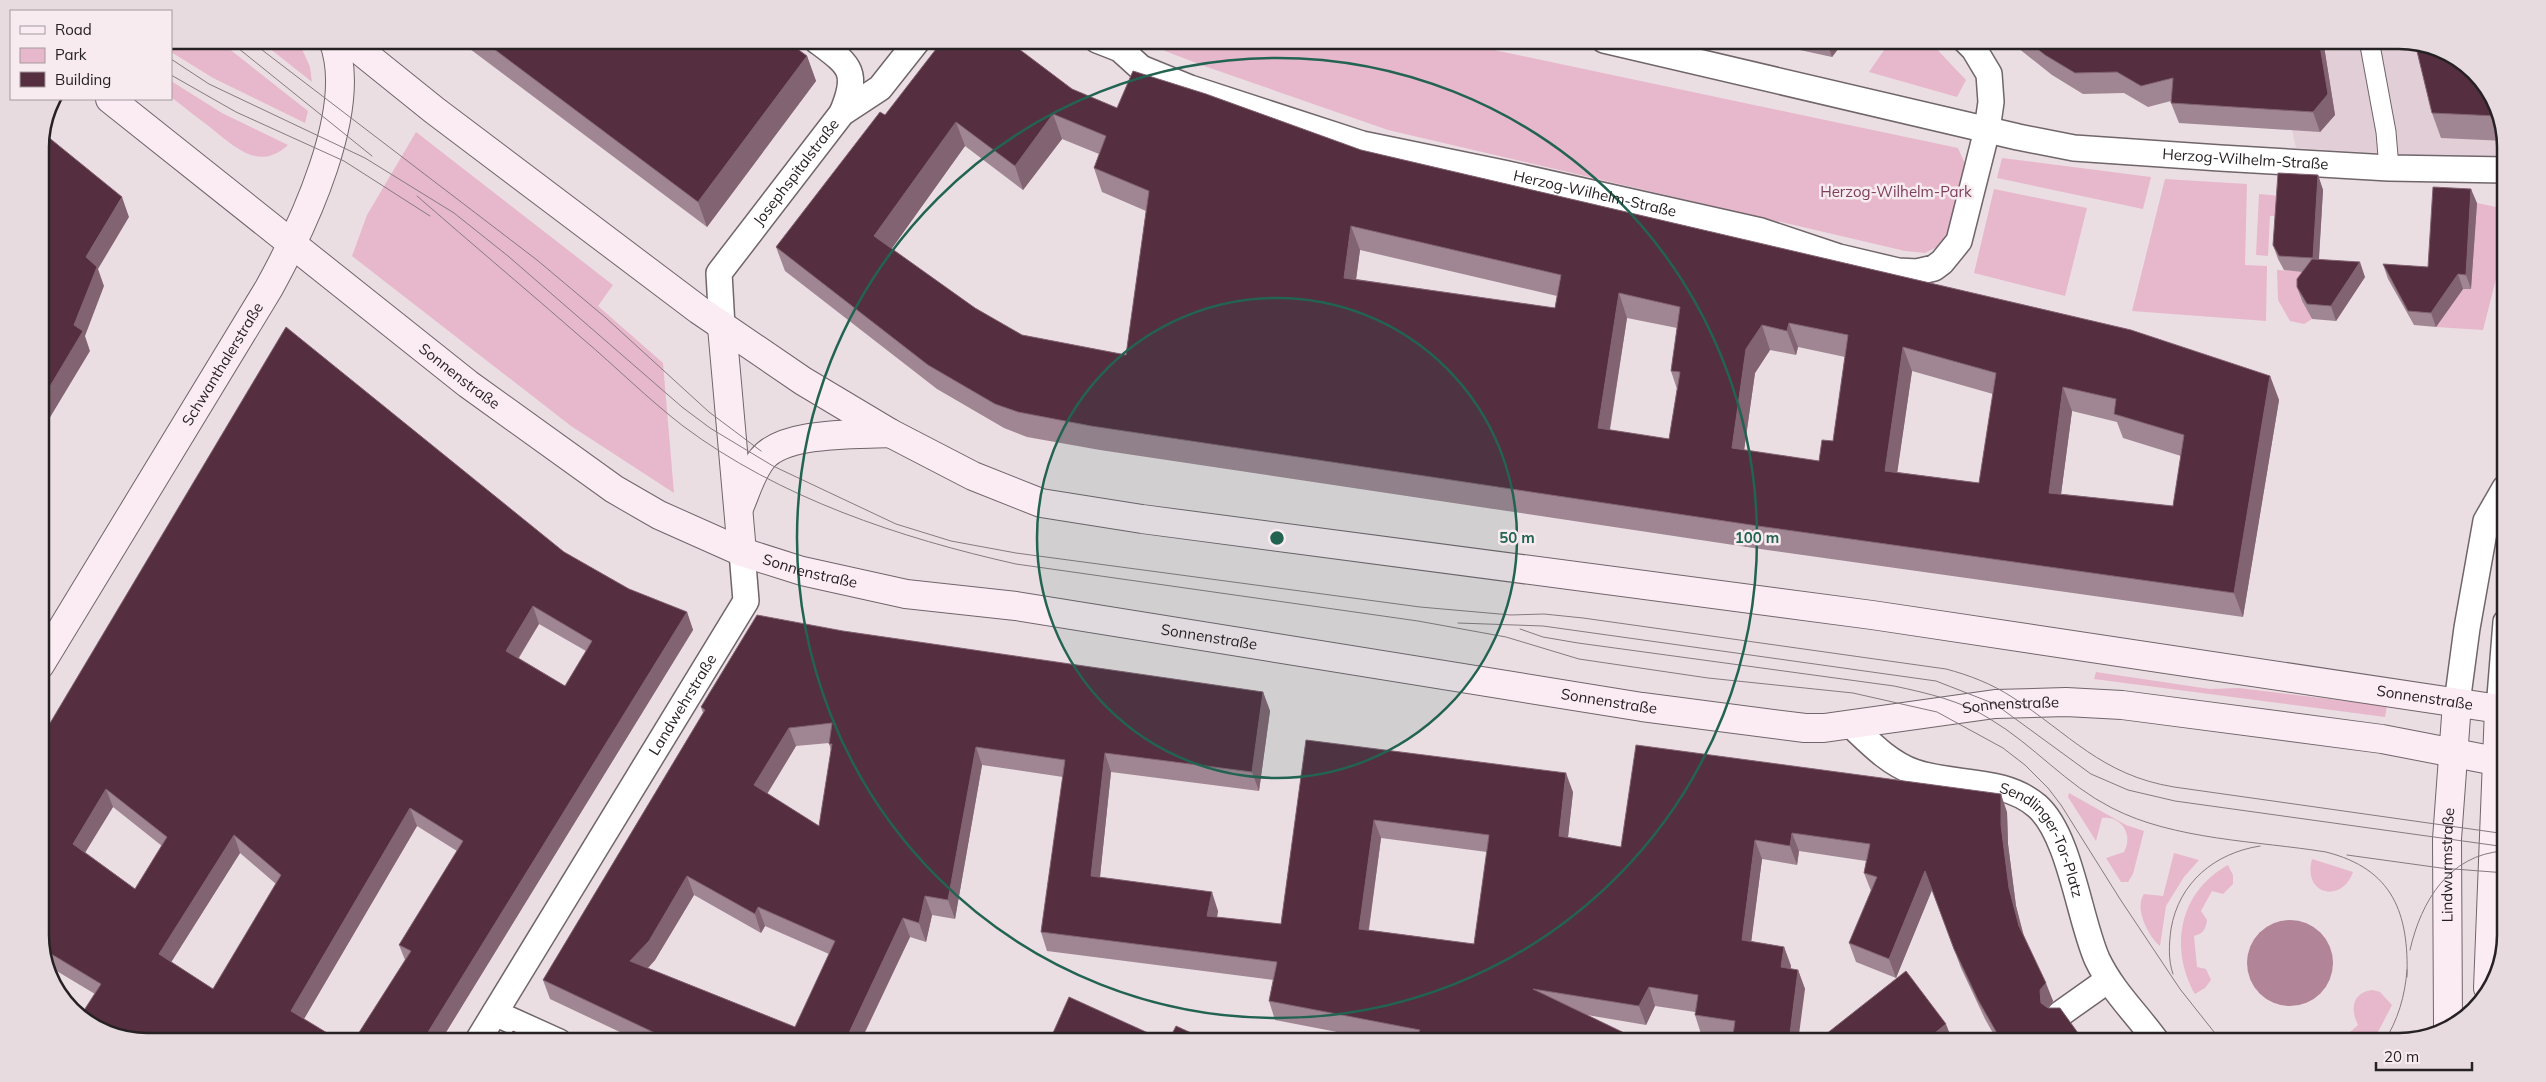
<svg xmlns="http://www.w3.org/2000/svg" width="2546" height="1082" viewBox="0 0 2546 1082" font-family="Mulish,sans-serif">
	<rect width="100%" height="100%" fill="#ebdee3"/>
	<path fill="#e2ced6" d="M2272 40H2399L2440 48 2506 140V161L2296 148Z"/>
	<g fill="#e7b8cb">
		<path d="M188 40H218L308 111 305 123 213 78 171 52V41L182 49Z"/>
		<path d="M259 40H298L310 67 312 82Z"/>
		<path d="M1152 40H1447L1958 148 1966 166 1950 227 1941 245 1925 253 1905 251 1388 130 1207 67 1165 51Z"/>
		<path d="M1891 40H1928L1966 80 1957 97 1869 72Z"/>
		<path d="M171 81 222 113 288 145C259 172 235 147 211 128 198 118 185 108 171 97Z"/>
		<path d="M416 132 613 285 598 306 663 363 674 493 571 426 352 256 367 215Z"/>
		<path d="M2002 158 2151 177 2143 209 1997 178Z"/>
		<path d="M2165 179 2247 184 2245 265 2267 266 2266 321 2132 311Z"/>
		<path d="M1994 189 2087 208 2065 296 1974 273Z"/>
		<path d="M2259 194 2282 196 2280 216H2270L2268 256 2256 255Z"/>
		<path d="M2477 203 2506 209V240L2483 330 2436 327 2450 307 2442 288 2471 289Z"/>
		<path d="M2277 270 2314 272V279L2300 297 2312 319 2304 324 2290 321 2278 300Z"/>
		<path d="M2096 672 2210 689 2239 688 2387 706 2385 717 2094 679Z"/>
		<path d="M2069 793 2126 825 2144 831 2133 874 2128 882H2121L2106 858 2124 852C2134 835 2121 815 2102 818L2096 841 2068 797Z"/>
		<path d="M2174 853 2199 860 2184 877 2166 906 2160 946C2148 936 2134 908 2144 894L2163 896Z"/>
		<path d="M2312 859 2353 872C2342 904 2302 895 2312 859Z"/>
		<path d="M2228 865 2233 875V884L2223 894 2212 891 2201 911 2207 920C2206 929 2203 934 2194 936L2197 967 2206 969 2211 980 2205 988 2195 994C2169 948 2179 892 2228 865Z"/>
		<path d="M2373 990 2380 992 2392 1005 2379 1030 2369 1042H2339L2358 1025C2350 1009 2352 992 2373 990Z"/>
	</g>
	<circle fill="#b28497" cx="2290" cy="963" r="43"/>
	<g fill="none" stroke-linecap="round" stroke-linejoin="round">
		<defs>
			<path id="pedestrian" d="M2369 40 2386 132 2389 168"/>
			<g id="minor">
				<path d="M816 40C849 65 860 70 842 113"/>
				<path id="s1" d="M1097 40 1120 49 1141 68 1190 88 1362 144 1503 173 1761 231 1839 257 1898 271 1917 272 1934 268 1942 262 1959 241 1987 130 1991 102 1989 74 1974 49 1965 40"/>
				<path id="s2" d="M1604 40 2018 137 2074 148 2220 158 2389 168 2506 170"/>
				<path id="s3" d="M722 327 719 273 842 113 880 88 918 40"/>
				<path d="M2457 703 2467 628 2486 521 2505 488"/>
				<path d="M2499 709 2506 622"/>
				<path id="s4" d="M1851 725C1870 743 1889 763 1914 772 1954 786 2003 777 2037 806 2070 835 2079 918 2097 959 2112 991 2137 1014 2157 1042"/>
				<path d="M495 1013 559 1042"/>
				<path d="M2060 1014 2108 980"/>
				<path id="s5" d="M477 1042 746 601 742 552"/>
			</g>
			<g id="secondary">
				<path id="s6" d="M347 40 434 110 699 310 803 381 890 433 973 476 1041 503 1142 519 1872 615 2506 710"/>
				<path id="s7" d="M110 99 468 384 614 489 659 515 742 552 802 571 906 594 1016 606 1642 707 1805 728H1824L1995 704 2066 702 2122 705 2382 739 2506 763"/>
				<path d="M722 327 742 552"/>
				<path d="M739 508C746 492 751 473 762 459 784 431 856 435 890 433"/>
				<path id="s8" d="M40 665 269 288C302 228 360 108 333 40"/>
				<path d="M2488 988 2499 709"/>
				<path id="s9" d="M2448 1027 2447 839 2457 703"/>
			</g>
		</defs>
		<use href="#pedestrian" stroke="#70656a" stroke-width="21"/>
		<use href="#minor" stroke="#70656a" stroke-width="28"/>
		<use href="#secondary" stroke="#70656a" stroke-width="30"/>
		<use href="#pedestrian" stroke="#fff" stroke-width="19"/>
		<use href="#minor" stroke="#fff" stroke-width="25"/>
		<use href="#secondary" stroke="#fbebf2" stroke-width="28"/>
		<g stroke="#847b7e" stroke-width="1">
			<path d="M228 40 372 156"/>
			<path d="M249 40 537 260 606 318 709 412 761 451"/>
			<path d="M171 59 209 84 365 158 454 213 508 256 682 407 710 428 773 466 896 524 951 541 1016 553 1420 607 1511 615 1544 614 1583 618 1946 669C1969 675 1992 684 2012 697 2070 734 2101 775 2174 787L2506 834"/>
			<path d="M171 75 236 112 344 161 430 216"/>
			<path d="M417 196C472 244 528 291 583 339 616 367 648 399 683 426 779 498 900 538 1016 564L1418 621 1506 637 1579 659 1708 678 1853 693 1937 712 2003 748 2025 765 2048 788 2061 805 2120 899 2180 989 2222 1042"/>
			<path d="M1458 623 1543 626 1936 681 1995 704 2091 774 2128 790 2175 801 2506 847"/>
			<path d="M1520 629 1543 637 1578 643 1894 686C1927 693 1962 701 1990 719 2034 745 2066 785 2112 808 2174 840 2258 841 2326 852 2393 869 2409 913 2407 977"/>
			<path d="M2347 855 2441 868 2506 873"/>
			<path d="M2410 950C2421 901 2449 855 2503 851"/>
			<path d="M2173 974C2168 960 2169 944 2171 929 2179 882 2215 853 2260 846"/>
			<path d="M2384 1042C2398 1020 2405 996 2407 970"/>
		</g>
	</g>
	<g fill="#a08692" fill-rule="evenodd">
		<path d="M458 40H612L621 46 807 56 816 81 707 227Z"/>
		<path d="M1754 40H1845L1832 57Z"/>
		<path d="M2008 40H2323L2335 115 2320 132 2179 123 2171 103V101L2148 107 2124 93 2083 94 2052 75Z"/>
		<path d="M2488 87 2506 141 2441 138 2432 113Z"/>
		<path d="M1072 89 1117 108 1361 150 2270 376 2279 400 2243 617 1767 550 1100 450 1027 437 1004 428 937 389 785 271 776 247 885 115ZM1062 139 1099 154 1094 168 1102 192 1146 211 1126 355 1022 335 975 308 891 249 965 146 1023 190ZM1360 250 1557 296 1555 308 1356 279ZM1627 318 1677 328 1671 371 1677 389 1669 439 1610 430ZM1798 347 1845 357 1833 441 1819 461 1744 450 1755 373 1770 350 1796 355ZM1912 371 1993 394 1979 483 1897 472ZM2072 411 2117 422 2123 438 2181 456 2173 506 2061 494Z"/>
		<path d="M2318 175 2323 190 2319 260 2365 277 2336 321 2312 319 2302 301 2297 287 2303 272 2284 270 2278 259 2273 245Z"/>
		<path d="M2477 203 2471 289H2463L2436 327 2414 325 2388 279 2383 264 2428 267Z"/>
		<path d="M564 552 629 589 687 612 693 630 440 1042H353L405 960 399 945 457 851 417 826 304 1019 95 994 50 967 40 942V740ZM539 624 586 651 565 686 519 658ZM113 807 162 846 135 889 85 852ZM240 853 276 884 213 989 171 962Z"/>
		<path d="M843 631 1263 692 1270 711 1259 791 1111 772 1100 877 1218 911 1217 917 1281 924 1306 740 1573 792 1568 837 1621 847 2007 812 2008 844 2016 906 2023 934 2053 1001 2047 1008 2078 1033 2085 1042H1998L1985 1019 1961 968 1932 890 1896 978 1856 962 1849 943 1871 891 1864 873 1866 861 1799 851 1797 865 1762 859 1751 941 1784 947 1791 966 1790 969 1798 970 1805 989 1733 1039 1701 1034 1695 1015V1012L1655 1006 1646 1025 1587 1015 1643 1042H1389L1275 1020 1269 1001 1273 980 1047 951 1041 932 1063 777 982 765 955 919 932 915 926 942 910 937 861 1041 863 1042H641L550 999 543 980 703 713 701 707ZM829 743 831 751 819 826 767 794 796 746ZM1381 838 1487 852 1474 944 1369 930ZM694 895 761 933 765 926 829 954 795 1027 648 968 655 960Z"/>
	</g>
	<g fill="#826371">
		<path d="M1826 40H1845L1832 57Z"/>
		<path d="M2319 40H2323L2335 115 2320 132 2313 112Z"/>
		<path d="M807 56 816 81 707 227 698 202Z"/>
		<path d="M1053 114 1062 139 1023 190 1015 166Z"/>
		<path d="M956 122 965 146 883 261 874 236Z"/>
		<path d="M2318 175 2323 190 2318 272 2313 258Z"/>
		<path d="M2471 189 2477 203 2471 289 2466 275Z"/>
		<path d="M122 197 129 217 98 269 104 286 85 336 90 351 40 434V403L74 325 86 257Z"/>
		<path d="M1351 226 1360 250 1353 302 1344 278Z"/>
		<path d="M2360 262 2365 277 2336 321 2331 306Z"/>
		<path d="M2458 274 2463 289 2436 327 2431 313Z"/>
		<path d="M1619 293 1627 318 1606 452 1598 428Z"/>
		<path d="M1789 323 1798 347 1796 355 1787 331Z"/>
		<path d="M1762 325 1770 350 1755 373 1741 472 1732 448 1746 349Z"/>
		<path d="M1903 347 1912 371 1894 495 1885 471Z"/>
		<path d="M2270 376 2279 400 2243 617 2234 593Z"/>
		<path d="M2063 387 2072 411 2058 517 2049 493Z"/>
		<path d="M533 606 539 624 512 668 506 651Z"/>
		<path d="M687 612 693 630 440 1042H422Z"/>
		<path d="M1263 692 1270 711 1259 791 1252 772Z"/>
		<path d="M789 728 796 746 761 804 754 785Z"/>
		<path d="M976 747 982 765 955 919 948 900Z"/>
		<path d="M1105 753 1111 772 1098 895 1091 876Z"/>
		<path d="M1566 773 1573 792 1566 855 1559 836Z"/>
		<path d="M106 789 113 807 80 861 73 844Z"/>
		<path d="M2001 794 2007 812 2008 844 2016 906 2026 944 2019 926 2009 888 2001 825Z"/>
		<path d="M410 808 417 826 298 1029 291 1011Z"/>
		<path d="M1374 820 1381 838 1366 948 1359 929Z"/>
		<path d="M1792 833 1799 851 1797 865 1790 846Z"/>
		<path d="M234 835 240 853 165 972 159 954Z"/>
		<path d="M1755 840 1762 859 1749 959 1742 940Z"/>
		<path d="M1925 871 1932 890 1896 978 1889 959Z"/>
		<path d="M687 876 694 895 655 960 637 980 630 961Z"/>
		<path d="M1212 892 1218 911 1214 935 1207 916Z"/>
		<path d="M925 896 932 915 926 942 919 923Z"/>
		<path d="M758 907 765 926 761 933 755 914Z"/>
		<path d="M903 918 910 937 860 1042 848 1035Z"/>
		<path d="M1784 947 1791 966 1788 986 1781 967Z"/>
		<path d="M1798 970 1805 989 1798 1042H1789Z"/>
		<path d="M2046 983 2053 1001 2047 1008 2041 1003 2040 990Z"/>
		<path d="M1649 987 1655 1006 1646 1025 1639 1006Z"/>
		<path d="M1946 1024 1953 1042H1924Z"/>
	</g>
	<g fill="#552e40" stroke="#826371" fill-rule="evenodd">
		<path d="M482 40H612L621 46 625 40H785L807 56 698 202Z"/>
		<path d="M943 40H1007L1072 89 1117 108 1133 71 1206 94 1361 150 2131 330 2270 376 2234 593 1758 526 1091 426 1018 412 995 404 928 365 776 247 880 112 885 115ZM1053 114 1106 136 1094 168 1149 191 1126 355 1022 335 975 308 874 236 956 122 1015 166ZM1351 226 1561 275 1555 308 1344 278ZM1619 293 1680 307 1671 371 1680 372 1669 439 1598 428ZM1789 323 1848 335 1833 441 1822 440 1819 461 1732 448 1746 349 1762 325 1787 331ZM1903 347 1996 373 1979 483 1885 471ZM2063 387 2116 399 2114 414 2184 435 2173 506 2049 493Z"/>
		<path d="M2026 40H2319L2328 94 2313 112 2171 103 2173 78 2141 86 2117 72 2075 73 2045 55Z"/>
		<path d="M2415 43 2440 48 2488 87 2497 116 2432 113Z"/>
		<path d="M42 132 122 197 86 257 97 267 74 325 83 331 40 403V140Z"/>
		<path d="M2278 173 2318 175 2313 258 2279 256 2273 245Z"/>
		<path d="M2433 187 2471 189 2466 275 2458 274 2431 313 2408 311 2383 264 2428 267Z"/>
		<path d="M2312 259 2360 262 2331 306 2307 304 2297 287V279Z"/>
		<path d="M286 327 564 552 629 589 687 612 422 1042H353L411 951 399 945 463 841 410 808 291 1011 342 1042H147L106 1034 81 1015 101 984 43 949 40 942V740ZM533 606 592 641 565 686 506 651ZM106 789 167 837 135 889 73 844ZM234 835 281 875 213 989 159 954Z"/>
		<path d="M757 615 843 631 1263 692 1252 772 1105 753 1091 876 1212 892 1207 916 1281 924 1306 740 1566 773 1559 836 1621 847 1636 745 2001 794V825L2009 888 2019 926 2046 983 2040 990 2041 1003 2048 1008H2060L2078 1033 2085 1042H2002L1978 1000 1954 949 1925 871 1889 959 1849 943 1877 877 1864 873 1870 844 1792 833 1790 846 1755 840 1742 940 1784 947 1781 967 1798 970 1789 1042H1732L1735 1021 1695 1015 1698 995 1649 987 1639 1006 1533 989 1643 1042H1414L1420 1030 1269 1001 1277 962 1041 932 1065 760 976 747 948 900 925 896 919 923 903 918 848 1035 863 1042H674L543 980 705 710 701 707ZM832 723 829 744H832L819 826 754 785 789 728ZM1374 820 1489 835 1474 944 1359 929ZM687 876 755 914 758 907 835 941 795 1027 630 961 649 941Z"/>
		<path d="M1906 971 1946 1024 1924 1042H1816Z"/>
		<path d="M1069 997 1168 1042 1176 1026 1211 1042H1049Z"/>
		<path d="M513 1031 537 1042H506Z"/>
	</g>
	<circle cx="1277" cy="538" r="240" fill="#226351" fill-opacity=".12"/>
	<g fill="none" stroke="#226351" stroke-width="2.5">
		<circle cx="1277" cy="538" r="240"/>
		<circle cx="1277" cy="538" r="480"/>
	</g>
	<g text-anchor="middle" stroke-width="5" stroke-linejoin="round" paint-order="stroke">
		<g font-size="15" fill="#262123" stroke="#f8ebf0">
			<text dy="5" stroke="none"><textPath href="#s2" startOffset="654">Herzog-Wilhelm-Straße</textPath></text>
			<text dy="5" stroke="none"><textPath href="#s3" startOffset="181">Josephspitalstraße</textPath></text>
			<text dy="5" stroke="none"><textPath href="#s1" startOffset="525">Herzog-Wilhelm-Straße</textPath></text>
			<text dy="5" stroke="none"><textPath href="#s8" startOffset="352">Schwanthalerstraße</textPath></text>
			<text dy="5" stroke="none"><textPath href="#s7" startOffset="446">Sonnenstraße</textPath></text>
			<text dy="5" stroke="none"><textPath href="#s7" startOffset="851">Sonnenstraße</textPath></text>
			<text dy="5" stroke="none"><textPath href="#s7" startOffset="1256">Sonnenstraße</textPath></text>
			<text dy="5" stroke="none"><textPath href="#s6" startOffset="2235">Sonnenstraße</textPath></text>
			<text dy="5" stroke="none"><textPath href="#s7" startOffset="1661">Sonnenstraße</textPath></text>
			<text dy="5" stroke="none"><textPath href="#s5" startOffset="395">Landwehrstraße</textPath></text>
			<text dy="5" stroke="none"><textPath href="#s7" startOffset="2066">Sonnenstraße</textPath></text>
			<text dy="5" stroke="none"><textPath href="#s4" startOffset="238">Sendlinger-Tor-Platz</textPath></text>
			<text dy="5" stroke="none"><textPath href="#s9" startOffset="162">Lindwurmstraße</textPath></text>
		</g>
		<g font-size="15" fill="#7b3e5b" stroke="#f8ebf0">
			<text x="1896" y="197">Herzog-Wilhelm-Park</text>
		</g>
	</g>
	<path d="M0 0H2546V1082H0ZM147 49H2399A98 98 0 0 1 2497 147V935A98 98 0 0 1 2399 1033H147A98 98 0 0 1 49 935V147A98 98 0 0 1 147 49Z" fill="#e7dbe0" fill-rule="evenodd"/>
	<path fill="none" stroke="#262123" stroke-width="2.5" d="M147 49H2399A98 98 0 0 1 2497 147V935A98 98 0 0 1 2399 1033H147A98 98 0 0 1 49 935V147A98 98 0 0 1 147 49Z"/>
	<circle cx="1277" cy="538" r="8" fill="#226351" stroke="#f8ebf0" stroke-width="2.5"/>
	<g font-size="15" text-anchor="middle" font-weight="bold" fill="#226351" stroke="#f8ebf0" stroke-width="5" stroke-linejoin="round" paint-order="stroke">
		<text x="1517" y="543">50 m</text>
		<text x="1757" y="543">100 m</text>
	</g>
	<rect x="10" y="10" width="162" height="90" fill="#f8ebf0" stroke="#a49a9e"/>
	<rect x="20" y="26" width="25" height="8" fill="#fbebf2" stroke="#a49a9e"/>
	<text x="55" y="35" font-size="15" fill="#262123">Road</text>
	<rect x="20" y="48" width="25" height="15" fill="#e7b8cb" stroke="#a49a9e"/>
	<text x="55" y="60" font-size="15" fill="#262123">Park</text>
	<rect x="20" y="72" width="25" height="15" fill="#552e40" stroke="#a49a9e"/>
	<text x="55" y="85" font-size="15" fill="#262123">Building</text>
	<path d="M2376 1062v8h96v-8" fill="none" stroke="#262123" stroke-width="2.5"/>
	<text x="2384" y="1062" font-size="15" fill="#262123" stroke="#f8ebf0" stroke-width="4" paint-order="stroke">20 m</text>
</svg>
